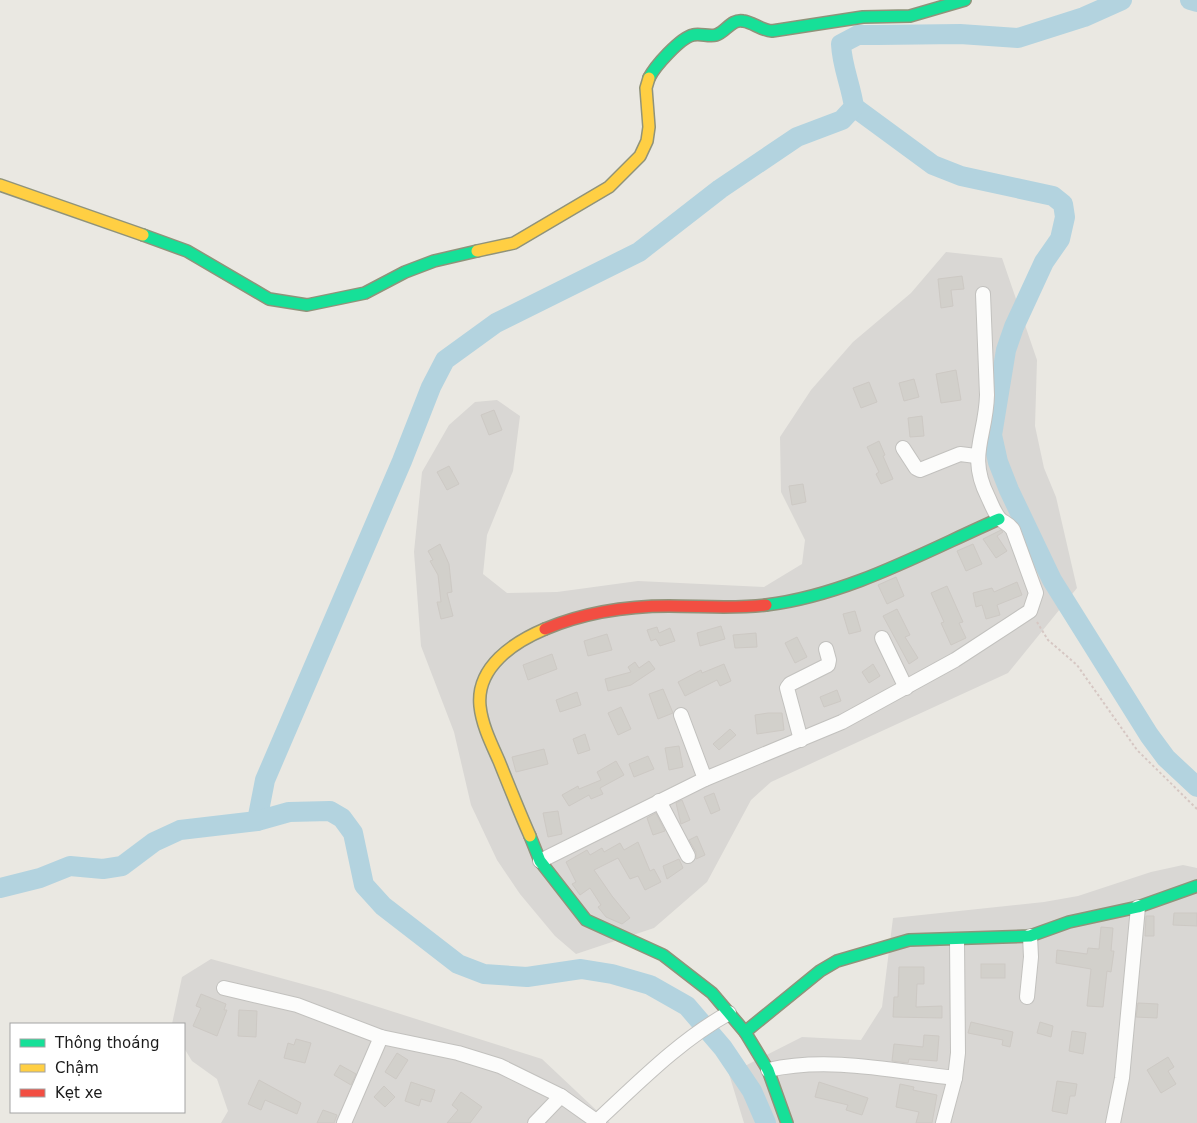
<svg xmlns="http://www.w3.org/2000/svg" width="1197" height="1123" viewBox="0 0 1197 1123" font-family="'DejaVu Sans',sans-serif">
	<rect width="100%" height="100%" fill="#eae8e2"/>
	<g fill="#d9d7d4">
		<path d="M946 252 1002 258 1037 360 1035 426 1044 468 1056 497 1077 588 1008 673 771 782 751 800 707 882 654 928 576 954 555 936 520 894 497 860 471 805 454 732 421 646 414 552 422 472 449 425 475 402 497 400 520 416 513 471 487 535 483 574 507 593 557 592 638 581 764 587 802 564 805 540 781 492 780 437 811 390 853 342 911 293Z"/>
		<path d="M1183 865 1197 868V1123H744L729 1074 802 1037 861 1040 882 1007 893 918 1044 902 1078 896 1151 872Z"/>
		<path d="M211 959 328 991 542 1059 610 1123H221L228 1111 217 1079 192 1061 184 1048V1024H172L182 977Z"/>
	</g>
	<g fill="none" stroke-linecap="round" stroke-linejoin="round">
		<g stroke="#b3d3df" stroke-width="20">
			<path d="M1190 0 1197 2"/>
			<path d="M854 107 933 165 961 176 1053 196 1063 204 1065 217 1060 239 1044 262 1014 327 1006 350 992 435 998 462 1009 490 1052 580 1149 735 1166 758 1197 787"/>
			<path d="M257 821 265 780 402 461 431 387 445 360 496 323 639 252 720 189 797 137 842 120 854 107C851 85 842 67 841 44L858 35H877L960 34 1018 38 1084 17 1122 0"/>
			<path d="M0 888 40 878 70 866 103 869 122 866 154 842 180 830 257 821 289 812 330 811 342 818 353 833 364 885 383 906 458 964 484 974 527 977 581 969 612 974 650 985 687 1006 723 1048 752 1091 766 1123"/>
		</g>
	</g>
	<g fill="#d2d0cb" stroke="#cdc9c4">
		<path d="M962 276 964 289 951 290 953 306 941 308 938 279Z"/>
		<path d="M956 370 961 400 941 403 936 374Z"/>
		<path d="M914 379 919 397 904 401 899 383Z"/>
		<path d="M869 382 877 402 861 408 853 388Z"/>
		<path d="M494 410 502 430 489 435 481 415Z"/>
		<path d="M922 416 924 436 910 437 908 418Z"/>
		<path d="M879 441 885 455 883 456 893 479 881 484 876 474 879 472 867 447Z"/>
		<path d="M449 466 459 484 447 490 437 472Z"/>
		<path d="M803 484 806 502 792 505 789 486Z"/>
		<path d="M1001 530 1003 532 997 536 1007 551 996 558 983 539Z"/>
		<path d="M440 544 449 564 452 592 447 593 453 616 441 619 437 602H441L438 575 430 561 433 560 428 551Z"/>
		<path d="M973 544 982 564 966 571 957 551Z"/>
		<path d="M896 577 904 596 887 604 878 585Z"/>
		<path d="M1017 582 1022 595 997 605 1000 615 986 619 982 605 976 607 973 593 992 588 994 592Z"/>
		<path d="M947 586 963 622 959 623 966 638 951 645 941 623 944 622 931 593Z"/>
		<path d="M897 609 910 635 905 637 918 658 909 664 883 616Z"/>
		<path d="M855 611 861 631 849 634 843 614Z"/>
		<path d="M721 626 725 639 700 646 697 633Z"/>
		<path d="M657 627 659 633 670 628 675 641 660 646 656 639 651 641 647 630Z"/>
		<path d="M756 633 757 647 735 648 733 635Z"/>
		<path d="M607 634 612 650 588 656 584 641Z"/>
		<path d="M797 637 807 657 795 663 785 643Z"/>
		<path d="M552 654 557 669 528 680 523 665Z"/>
		<path d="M649 661 655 669 631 685 608 691 605 679 631 672 628 667 635 662 639 668Z"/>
		<path d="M724 664 731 681 720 686 717 680 685 696 678 682 701 670 702 673Z"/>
		<path d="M873 664 880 676 869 683 862 672Z"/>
		<path d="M663 689 673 713 658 719 649 694Z"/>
		<path d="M837 690 841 701 824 707 820 697Z"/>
		<path d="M577 692 581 705 560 712 556 700Z"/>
		<path d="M621 707 631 729 618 735 608 713Z"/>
		<path d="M768 713H782L784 730 757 734 755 715Z"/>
		<path d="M730 729 736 735 719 750 713 744Z"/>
		<path d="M585 734 590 750 578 754 573 739Z"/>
		<path d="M679 746 683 767 669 770 665 748Z"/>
		<path d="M544 749 548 764 516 772 512 757Z"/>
		<path d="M648 756 654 769 634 777 629 764Z"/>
		<path d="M616 761 624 775 600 788 603 794 591 799 589 795 569 806 562 795 578 786 579 789 601 780 597 772Z"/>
		<path d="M714 793 720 810 711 814 704 797Z"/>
		<path d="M682 800 690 820 681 824 676 803Z"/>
		<path d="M558 811 562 834 548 837 543 813Z"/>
		<path d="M656 813 665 831 653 835 647 818Z"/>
		<path d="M697 836 705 855 696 859V852L689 840Z"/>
		<path d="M638 842 650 871 654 869 661 882 645 890 638 876 630 879 618 858 594 870 612 896 630 918 622 924 606 917 598 907 601 905 590 888 580 895 572 884 576 882 566 862 587 850 590 855 602 848 604 852 620 843 624 850Z"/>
		<path d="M679 859 683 868 667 879 663 866Z"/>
		<path d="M1174 913H1197V926L1173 925Z"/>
		<path d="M1146 916H1154V936H1145Z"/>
		<path d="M1101 927 1113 928 1111 951H1114L1111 972 1107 971 1103 1007 1087 1006 1091 969 1056 963 1057 950 1087 954 1088 948 1099 949Z"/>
		<rect x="981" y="964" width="24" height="14"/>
		<path d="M899 967H924V984H917L916 1007 942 1006V1018L893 1017 894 997H898Z"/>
		<path d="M201 994 226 1004 224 1010H227L217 1036 193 1026 201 1008 196 1006Z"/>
		<path d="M1138 1003 1158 1004 1157 1018 1136 1017Z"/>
		<path d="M239 1010 257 1011 256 1037 238 1036Z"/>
		<path d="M971 1022 1013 1032 1010 1047 1002 1045 1003 1040 968 1033Z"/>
		<path d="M1040 1022 1053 1026 1051 1037 1037 1033Z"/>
		<path d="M1072 1031 1086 1033 1083 1054 1069 1051Z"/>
		<path d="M924 1035 939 1036 937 1061 909 1059 908 1063 892 1061 894 1044 923 1047Z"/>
		<path d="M296 1039 311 1043 305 1063 284 1058 288 1043 294 1045Z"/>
		<path d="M397 1053 408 1060 396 1079 385 1072Z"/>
		<path d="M1168 1057 1174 1067 1168 1071 1176 1084 1161 1093 1147 1070Z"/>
		<path d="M340 1065 356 1074 351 1085 334 1075Z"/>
		<path d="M259 1080 301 1103 297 1114 265 1100 261 1110 248 1104Z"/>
		<path d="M1057 1081 1077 1084 1075 1096H1070L1067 1114 1052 1111Z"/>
		<path d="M411 1082 435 1090 431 1102 421 1099 419 1106 405 1101Z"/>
		<path d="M819 1082 868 1098 862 1115 846 1110 848 1105 815 1097Z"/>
		<path d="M900 1084 914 1087 913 1090 937 1095 932 1123H916L919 1112 896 1107Z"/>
		<path d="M384 1086 395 1097 385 1107 374 1097Z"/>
		<path d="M461 1092 482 1107 470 1123H447L458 1110 452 1105Z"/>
		<path d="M323 1110 337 1115 334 1123H317Z"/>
	</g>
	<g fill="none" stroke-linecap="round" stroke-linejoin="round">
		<defs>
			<g id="street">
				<path d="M903 448 916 468 920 470 960 454 976 456"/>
				<path d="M882 638 906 688"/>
				<path d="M681 715 705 779"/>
				<path d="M801 740 787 688 790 684 828 665 829 660 826 649"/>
				<path d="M659 801 688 856"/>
				<path d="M540 861 705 779 842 722 955 660 1030 611 1036 593 1013 530C1009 523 1003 523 999 518 994 512 991 503 988 497 967 455 986 437 987 395L983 294"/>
				<path d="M224 988 297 1005 381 1037 458 1053 500 1066 561 1096 599 1123"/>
				<path d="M1027 997 1031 957 1030 936"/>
				<path d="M768 1070C829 1056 893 1071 955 1078"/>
				<path d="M597 1121C638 1083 680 1040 729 1013"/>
				<path d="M344 1123 381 1037"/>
				<path d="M535 1123 561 1096"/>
				<path d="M943 1123 955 1078 958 1053 957 940"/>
				<path d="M1113 1123 1122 1078 1138 907"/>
			</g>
			<g id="fast">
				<path d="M649 78C655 66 680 38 693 35 700 33 709 37 716 35 726 32 731 19 743 21 753 22 760 30 772 31L863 17 910 16 965 0"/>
				<path d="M143 235 187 251 269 299 307 305 365 293 405 272 434 261 477 251"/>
				<path d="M766 605C848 595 924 552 999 519"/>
				<path d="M530 836 540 861 586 920 663 955 712 993 745 1032 768 1070 787 1123"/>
				<path d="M745 1032 820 971 837 961 909 940 1030 936 1069 922 1138 907 1197 886"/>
			</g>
			<g id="slow">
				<path d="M0 185 143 235"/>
				<path d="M477 251 514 243 609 187 640 156 647 141 649 127 646 88 649 78"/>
				<path d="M530 836C519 811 509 786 499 761 491 743 482 725 480 706 476 667 514 642 545 629"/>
			</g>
			<path id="jam" d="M545 629C583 613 628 606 669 606 702 606 733 609 766 605"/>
		</defs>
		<use href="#street" stroke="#c2c1be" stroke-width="16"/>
		<use href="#fast" stroke="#90937a" stroke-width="14"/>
		<use href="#slow" stroke="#90937a" stroke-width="14"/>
		<use href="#jam" stroke="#90937a" stroke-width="14"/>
		<path stroke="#d6c7c3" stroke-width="2" stroke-dasharray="2.5 2.5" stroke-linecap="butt" d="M1037 622 1048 640 1077 665 1137 750 1197 809"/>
		<use href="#street" stroke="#fcfcfb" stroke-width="14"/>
		<use href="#fast" stroke="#16e098" stroke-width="11"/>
		<use href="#slow" stroke="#ffcf43" stroke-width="11"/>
		<use href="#jam" stroke="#f24e42" stroke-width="11"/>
	</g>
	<rect x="10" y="1023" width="175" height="90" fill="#ffffff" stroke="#a3a3a3"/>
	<rect x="20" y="1039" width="25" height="8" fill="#16e098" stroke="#a3a3a3"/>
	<text x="55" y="1048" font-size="15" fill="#1a1a1a">Thông thoáng</text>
	<rect x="20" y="1064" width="25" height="8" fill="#ffcf43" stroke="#a3a3a3"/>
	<text x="55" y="1073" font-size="15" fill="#1a1a1a">Chậm</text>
	<rect x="20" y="1089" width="25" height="8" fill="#f24e42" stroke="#a3a3a3"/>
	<text x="55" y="1098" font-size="15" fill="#1a1a1a">Kẹt xe</text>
</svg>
